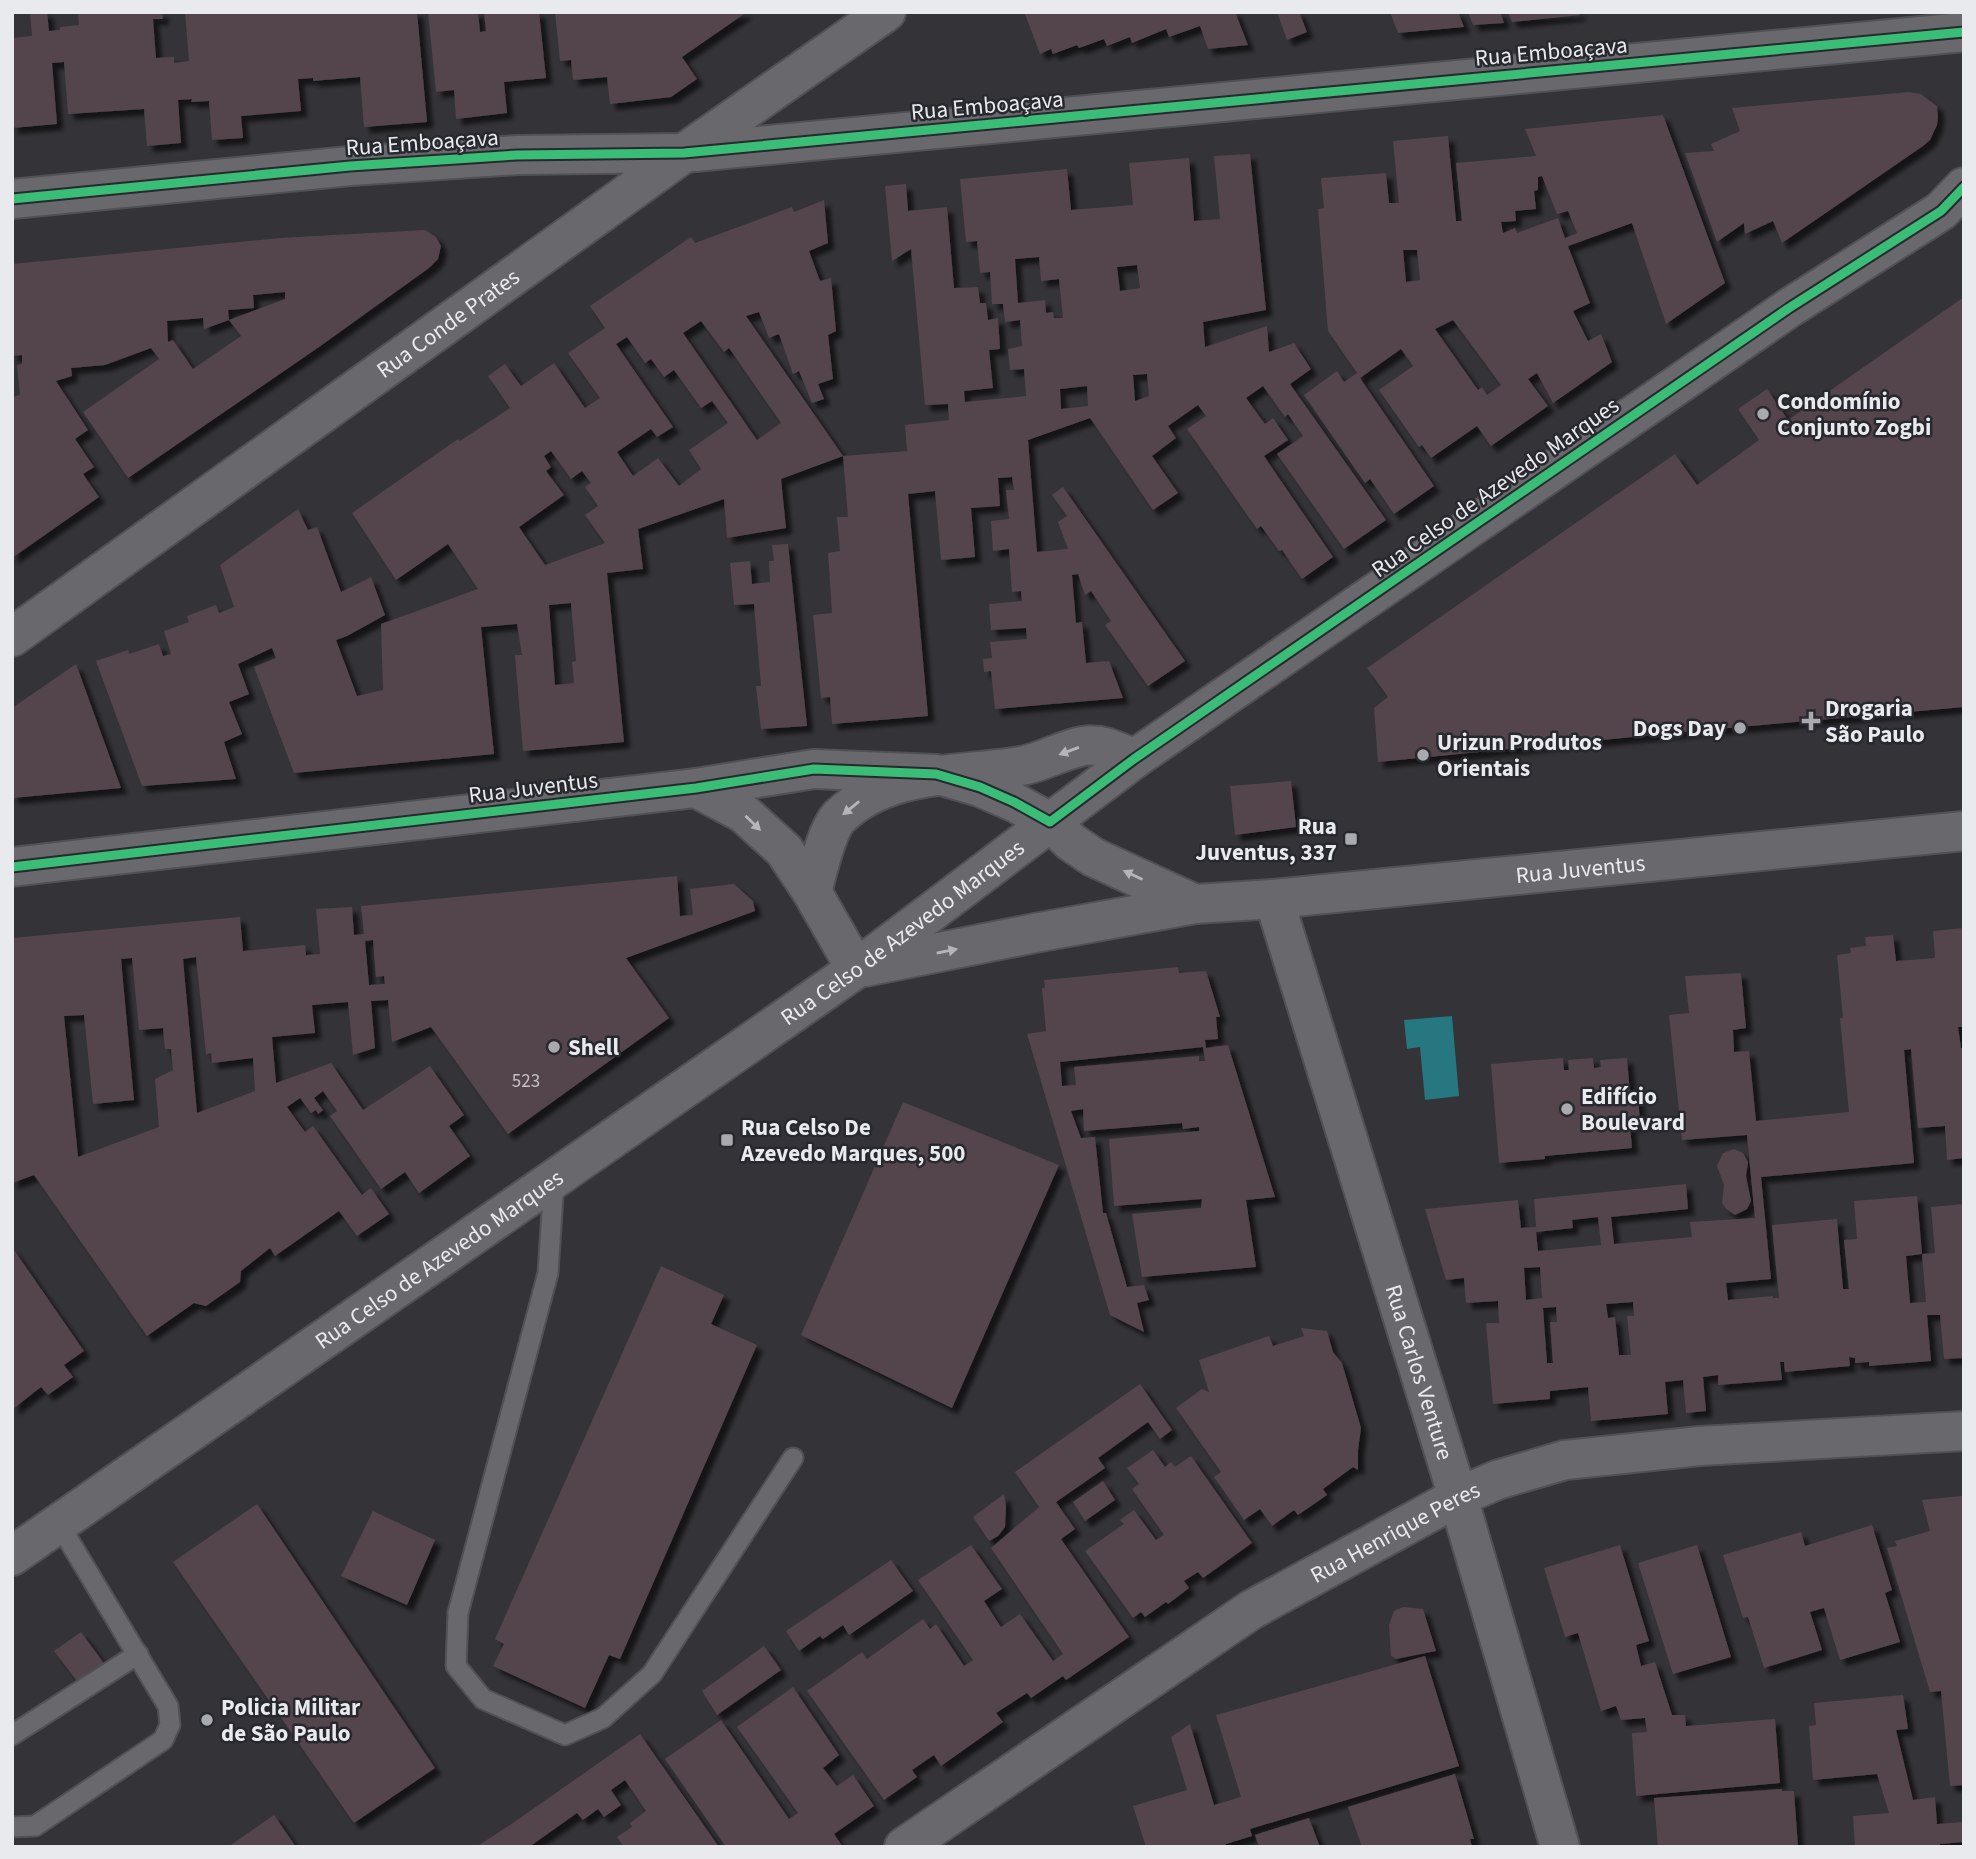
<svg xmlns="http://www.w3.org/2000/svg" width="1976" height="1859" viewBox="0 0 1976 1859" font-family="'Source Sans 3',sans-serif">
	<defs>
		<filter id="shadow"><feDropShadow dx="6" dy="6" stdDeviation="2" flood-color="#0009"/></filter>
	</defs>
	<rect width="100%" height="100%" fill="#333338"/>
	<path fill="#267780" d="M1452 1016 1459 1096 1425 1100 1420 1047 1407 1049 1404 1020Z"/>
	<g fill="#53454c" fill-rule="evenodd" filter="url(#shadow)">
		<path d="M30 12H47L49 31 60 30V27L79 25 78 12H162L163 19H153L156 58 174 57V63L189 61 185 12H417L427 122 364 127 360 77 313 81V78L298 79 301 111 241 116 243 138 212 140 209 101 191 102 192 99 178 100 181 143 147 146 144 109 68 114 64 62 52 63 57 124 12 128V38L32 36Z"/>
		<path d="M428 12H478L480 32 486 31 484 12H539L546 78 504 82 507 113 456 119 454 90 436 92Z"/>
		<path d="M555 12H747L682 57 697 79 671 97 610 104 607 77 573 80 571 60 560 61Z"/>
		<path d="M1028 12H1235L1248 45 1208 49 1200 26 1169 37 1166 29 1132 43 1130 37 1107 46 1104 39 1079 48 1077 45 1053 54 1051 49 1040 54 1025 14Z"/>
		<path d="M1277 12H1299L1307 32 1287 40Z"/>
		<path d="M1390 12H1458L1464 27 1398 33Z"/>
		<path d="M1468 12H1500L1504 23 1473 25Z"/>
		<path d="M1508 12H1580V15L1512 22Z"/>
		<path d="M1909 92 1921 94 1937 106 1938 116 1937 125 1930 140 1923 146 1782 243 1773 221 1745 234 1744 223 1717 242 1685 153 1714 151 1711 144 1740 131 1732 108Z"/>
		<path d="M1663 115 1725 283 1666 324 1632 223 1568 246 1590 303 1573 311 1588 341 1601 334 1612 362 1553 403 1537 373 1528 379 1548 406 1491 446 1477 426 1431 458 1422 445 1419 447 1379 390 1413 366 1401 349 1360 378 1434 486 1394 514 1370 479 1365 483 1304 395 1337 371 1344 382 1357 373 1328 331 1318 209 1324 208 1321 178 1386 173 1389 203H1399L1393 141 1448 136 1456 221H1462L1456 163 1536 156 1525 129ZM1542 176 1557 214 1568 211 1577 233 1565 238 1558 218 1517 233 1515 228 1503 233 1501 222 1516 221 1515 211 1536 209 1534 191 1538 190V177ZM1403 250H1417L1420 280 1406 282ZM1453 320 1501 385 1487 395 1482 387 1478 390 1435 329Z"/>
		<path d="M1250 154 1266 310 1203 322 1205 347 1267 326 1269 352 1294 343 1311 369 1290 384 1386 520 1344 549 1277 454 1303 436 1288 414 1285 417 1263 386 1246 398 1265 424 1273 418 1288 440 1264 456 1333 557 1302 579 1282 550 1279 551 1261 526 1257 529 1187 429 1206 416 1198 405 1168 426 1176 438 1152 456 1178 493 1153 510 1090 418 1028 440 1037 552 1068 549 1058 522 1067 516 1052 495 1063 487 1185 661 1148 686 1105 625 1111 621 1091 591 1085 595 1078 574 1072 575 1076 623 1082 622 1086 663 1109 661 1123 698 995 709 991 671 984 672 983 659 992 658 990 642 1027 639 1026 628 991 630 989 604 1022 601 1021 591 1012 592 1009 549 993 551 991 521 1009 519 1006 490H1014L1012 477 998 478 1000 506 971 508 975 557 941 560 935 491 908 494 928 716 832 724 830 697 821 698 813 615 832 613 828 553 840 551 837 517H848L843 456 907 451 905 425 949 420 948 404 925 405 911 249 892 261 885 186 906 184 908 211 947 207 954 288 978 287 980 303H986L988 320 998 318 1000 349 989 350 993 388 964 391 965 402 1026 396 1024 369 1010 370 1008 349 1022 346 1020 320 1005 322 1003 304H992L990 272 980 273 977 241 966 242 960 179 1067 169 1071 210 1133 205 1129 163 1189 158 1194 221 1220 219 1214 156ZM1039 257 1041 281 1059 279 1063 318H1054L1053 312 1046 313 1045 300 1018 303 1015 259ZM1137 265 1140 288 1120 291 1117 267ZM1147 374 1149 396 1135 401 1133 375ZM1087 386 1088 406 1061 409 1060 389Z"/>
		<path d="M824 200 828 243 809 251 820 281 831 278 836 331 828 335 833 379 818 384 824 399 812 403 799 371 793 374 779 334 769 338 759 312 746 316 843 456 781 479 786 528 727 538 724 499 638 529 643 569 607 573 624 742 523 751 515 655H522L517 624 481 627 494 754 294 773 254 667 276 658 272 648 238 664 249 694 229 702 242 734 224 742 236 779 142 786 96 661 128 650 129 654 159 644 163 656 171 654 164 631 189 622 187 616 216 605 219 613 234 607 220 565 298 509 308 530 317 527 341 592 371 577 385 615 347 636 336 640 357 696 383 690 381 624 478 589 448 544 396 580 352 513 458 439 460 441 510 408 488 376 505 364 521 386 554 363 585 408 600 398 568 353 605 328 590 306 691 237 695 243 792 207 794 212ZM701 321 724 352 729 348 781 423 757 440 683 333ZM627 337 645 363 651 359 664 377 674 370 701 408 712 401 728 423 689 450 701 469 679 486 658 458 633 476 617 452 651 429 657 437 673 427 616 344ZM551 451 571 479 582 471 591 483 585 487 598 506 585 515 605 543 545 565 519 527 564 495 546 471 551 467 544 456ZM571 603 576 661 572 662 574 683 555 685 549 605Z"/>
		<path d="M425 230 436 237 441 246 438 259 429 268 319 347 128 478 83 412 159 359 151 348 105 365 71 368 72 376 56 381 88 430 75 439 94 467 83 474 99 497 12 558V397L20 395 17 365 22 364V355L12 356V264L280 238ZM285 292V299L229 320 241 336 193 369 173 340 168 342 167 321 203 318 204 329 229 320 228 310 254 308 253 295Z"/>
		<path d="M1964 297V707L1673 733 1378 762 1374 708 1388 697 1367 668 1675 454 1697 485 1759 440 1738 409 1767 389 1788 420Z"/>
		<path d="M788 544 807 726 761 729 756 686H761L754 604 734 605 730 563 750 561 752 584 770 582 769 561H774L772 545Z"/>
		<path d="M76 664 121 788 12 798V708Z"/>
		<path d="M1291 781 1296 827 1235 835 1230 786Z"/>
		<path d="M677 876 680 916 693 915 690 889 734 884 753 901 755 911 626 958 669 1018 508 1134 431 1027 392 1042 388 1000 371 1001 375 1048 353 1055 348 1002 312 1005 315 1033 272 1037 276 1083 331 1063 363 1110 430 1066 464 1115 449 1126 470 1156 419 1193 405 1172 381 1189 330 1116 337 1111 323 1091 314 1098 323 1110 318 1114 316 1110 311 1113 300 1098 287 1107 305 1132 313 1126 362 1195 371 1188 389 1214 357 1236 339 1211 275 1256 270 1248 241 1271 240 1282 206 1306 194 1303 147 1336 34 1175 12 1183V938L240 917 243 951 305 945 306 955 320 954 316 909 352 907 354 935 364 934 361 906ZM373 940 376 977 384 976 385 984 369 985 365 941ZM196 957 206 1054 211 1053 212 1063 253 1058 255 1091 197 1113 183 959ZM132 958 139 1030 163 1028 165 1049H171L173 1070 155 1079 159 1127 78 1157 64 1016 84 1015 93 1104 134 1100 121 959Z"/>
		<path d="M1964 928V1027H1958L1961 1048H1964V1158L1947 1160 1945 1126 1918 1128 1911 1049 1904 1050 1914 1163 1761 1177 1771 1279 1726 1283 1728 1300 1773 1296V1298H1779L1772 1225 1837 1219 1843 1289H1849L1844 1240 1857 1239 1854 1201 1917 1196 1922 1254 1906 1256 1910 1303 1926 1302 1922 1254 1935 1253 1931 1207 1964 1204V1358L1944 1359 1940 1315H1927L1931 1361 1869 1366V1362L1855 1363V1358L1849 1357 1850 1366 1785 1372 1784 1362H1780L1782 1380 1718 1385V1375L1703 1377 1706 1411 1686 1413 1683 1380 1665 1382 1668 1414 1591 1421 1588 1387 1550 1391V1399L1493 1404 1486 1323H1499L1498 1301 1466 1303 1464 1278 1446 1280 1425 1209 1518 1200 1521 1228 1536 1227 1534 1199 1686 1184 1688 1209 1611 1217 1614 1244 1692 1237 1690 1222 1755 1218 1747 1135 1682 1140 1669 1015 1689 1013 1685 976 1741 973 1746 1028 1733 1030 1734 1052 1749 1051 1756 1121 1849 1112 1840 1018H1843L1837 955 1851 953 1850 948 1866 946 1865 937 1893 935 1896 961 1935 958 1933 931ZM1598 1217 1601 1245 1538 1251 1536 1232 1573 1228 1572 1220ZM1540 1267 1542 1298 1526 1300 1524 1268ZM1633 1302 1634 1316H1627L1631 1355H1619L1615 1317 1608 1318 1606 1304ZM1556 1307 1557 1322H1550L1553 1363H1547L1543 1308Z"/>
		<path d="M1178 967 1179 973 1206 971 1220 1017H1216L1218 1039 1205 1040 1206 1048 1228 1045 1275 1197 1246 1200 1256 1267 1142 1277 1132 1214 1201 1208 1202 1199 1114 1206 1109 1139 1199 1131V1127L1183 1129 1182 1123 1084 1131 1083 1109 1071 1111 1081 1138 1095 1137 1103 1213H1106L1127 1287 1144 1285 1149 1300 1137 1303 1144 1332 1110 1315 1027 1034 1046 1031 1042 988H1045L1044 980ZM1203 1047 1205 1061H1199V1056L1074 1067 1076 1085 1062 1086 1060 1062Z"/>
		<path d="M1563 1058 1564 1070H1569L1568 1060 1593 1058 1594 1068 1601 1067 1600 1060 1627 1058 1630 1094H1638L1640 1124 1630 1126 1632 1148 1545 1156V1159L1499 1163 1491 1064Z"/>
		<path d="M903 1102 1059 1165 952 1408 801 1335Z"/>
		<path d="M1734 1149 1743 1153 1748 1162 1746 1176 1751 1201 1747 1209 1735 1215 1726 1209 1722 1203 1724 1185 1717 1166 1723 1153Z"/>
		<path d="M12 1247 84 1351 64 1365 73 1377 48 1395 41 1387 13 1409Z"/>
		<path d="M661 1266 724 1295 711 1324 757 1345 620 1659 609 1655 585 1708 493 1666 504 1644 495 1639Z"/>
		<path d="M1301 1328 1327 1331 1333 1352 1342 1363 1361 1428 1358 1450V1470L1353 1467 1323 1489 1327 1495 1298 1515 1294 1510 1272 1526 1260 1509 1244 1520 1214 1477 1221 1472 1176 1408 1202 1389 1209 1392 1199 1360 1269 1336 1273 1346 1304 1336Z"/>
		<path d="M1140 1384 1172 1430 1160 1439 1148 1422 1098 1458 1105 1468 1056 1502 1075 1529 1061 1539 1129 1637 1066 1680 1063 1676 1031 1698 1027 1693 996 1713 1003 1722 941 1766 934 1755 912 1770 917 1777 884 1800 807 1691 862 1652 867 1659 923 1619 930 1629 936 1624 964 1666 973 1660 918 1580 971 1545 1002 1589 984 1601 1001 1627 1020 1614 1053 1661 1063 1654 991 1548 1039 1507 1015 1472Z"/>
		<path d="M1153 1450 1165 1467 1171 1462 1175 1467 1191 1456 1252 1543 1203 1578 1198 1572 1184 1581 1189 1588 1168 1604 1166 1602 1145 1617 1141 1612 1133 1618 1085 1551 1124 1524 1120 1520 1134 1510 1156 1540 1164 1535 1132 1489 1139 1484 1127 1468Z"/>
		<path d="M1103 1481 1115 1500 1085 1521 1073 1502Z"/>
		<path d="M1004 1494 1006 1506 1005 1527 998 1536 989 1541 973 1517Z"/>
		<path d="M1962 1496 1964 1785 1950 1786 1941 1691 1930 1692 1887 1548 1897 1546 1895 1541 1930 1531 1922 1500Z"/>
		<path d="M257 1504 435 1768 354 1823 173 1562Z"/>
		<path d="M373 1511 435 1540 407 1605 341 1576Z"/>
		<path d="M1872 1525 1892 1590 1885 1593 1900 1642 1840 1660 1824 1608 1810 1612 1822 1650 1764 1668 1748 1617 1743 1618 1723 1555 1801 1532 1805 1546Z"/>
		<path d="M1620 1545 1649 1641 1636 1645 1641 1666 1655 1662 1672 1715H1685L1686 1726 1775 1719 1780 1783 1636 1796 1632 1733 1647 1732 1645 1718 1621 1720 1616 1706 1601 1711 1578 1633 1565 1637 1544 1568Z"/>
		<path d="M1697 1545 1731 1657 1673 1674 1638 1563Z"/>
		<path d="M891 1560 913 1591 849 1635 843 1625 823 1639 820 1636 799 1651 786 1631Z"/>
		<path d="M1403 1607 1423 1609 1436 1651 1396 1659 1391 1656 1389 1625 1394 1611Z"/>
		<path d="M81 1632 106 1666 80 1685 54 1651Z"/>
		<path d="M764 1646 781 1670 717 1715 702 1691Z"/>
		<path d="M1425 1656 1459 1766 1250 1829 1252 1836 1226 1844V1847H1146L1133 1806 1187 1790 1171 1737 1190 1724 1214 1805 1241 1797 1216 1715Z"/>
		<path d="M793 1687 839 1755 823 1768 837 1786 853 1775 874 1806 834 1834 843 1847H726L665 1759 721 1720 789 1819 798 1813 737 1727Z"/>
		<path d="M1903 1695 1908 1729 1896 1730 1913 1800 1935 1797 1937 1824 1964 1822V1842L1940 1844V1847H1855L1853 1816 1889 1813 1877 1774 1813 1780 1809 1726 1816 1725 1814 1703Z"/>
		<path d="M640 1734 719 1847H624L617 1837 632 1827 630 1823 646 1811 625 1780 611 1790 621 1805 604 1817 598 1809 583 1820 577 1813 529 1847H476L513 1823Z"/>
		<path d="M1455 1774 1474 1839H1470L1472 1847H1362L1348 1807Z"/>
		<path d="M1782 1789V1791H1794L1798 1847H1658L1654 1798Z"/>
		<path d="M274 1815 296 1847H228Z"/>
		<path d="M1309 1818 1320 1847H1259L1255 1835Z"/>
	</g>
	<g fill="none" stroke-linecap="round" stroke-linejoin="round">
		<defs>
			<g id="lane">
				<path d="M554 1180 548 1273 458 1613 456 1666 483 1699 565 1735 603 1718 652 1674 793 1458"/>
				<path d="M12 1735 138 1654"/>
				<path d="M12 1827 35 1826 163 1740 170 1725 168 1706 59 1524"/>
			</g>
			<g id="street">
				<path d="M12 199 350 166 517 155 684 153 1964 32"/>
				<path id="s1" d="M12 637 684 153 886 12"/>
				<path d="M696 788 743 813 784 850 812 892 856 969"/>
				<path d="M12 867 696 788 814 769 936 774 980 787 1014 802 1050 822"/>
				<path id="s2" d="M1274 899 1458 1497 1560 1847"/>
				<path id="s3" d="M904 1847 1251 1610 1458 1497 1497 1480 1565 1460 1700 1446 1964 1431"/>
			</g>
			<g id="secondary">
				<path d="M1050 822 1071 842 1093 857 1195 904"/>
				<path d="M812 892C817 874 826 831 839 817 888 770 959 776 1021 766 1043 762 1062 750 1083 746 1102 743 1117 751 1134 759"/>
				<path id="s4" d="M865 967 1035 933 1195 904 1274 899 1964 831"/>
				<path id="s5" d="M12 1556 856 969 1134 759 1789 308 1941 211 1964 187"/>
			</g>
		</defs>
		<use href="#lane" stroke="#515155" stroke-width="23"/>
		<use href="#street" stroke="#515155" stroke-width="42"/>
		<use href="#secondary" stroke="#515155" stroke-width="42"/>
		<use href="#lane" stroke="#69696d" stroke-width="19"/>
		<use href="#street" stroke="#69696d" stroke-width="38"/>
		<use href="#secondary" stroke="#69696d" stroke-width="38"/>
		<defs>
			<g id="cycleway">
				<path d="M12 199 350 166 517 155 684 153 1964 32"/>
				<path d="M12 867 696 788 814 769 936 774 980 787 1014 802 1050 822 1134 759 1789 308 1941 211 1964 187"/>
			</g>
		</defs>
		<use href="#cycleway" stroke="#28292f" stroke-width="13"/>
		<use href="#cycleway" stroke="#3abd76" stroke-width="9"/>
	</g>
	<defs><path id="oneway-solid" d="M-6-.8H1V-3.2L6.5 0L1 3.2V.8H-6Z" transform="scale(1.75)"/></defs>
	<g fill="#b6b6ba">
		<use href="#oneway-solid" transform="translate(1069 751) rotate(160)"/>
		<use href="#oneway-solid" transform="translate(851 808) rotate(141)"/>
		<use href="#oneway-solid" transform="translate(753 823) rotate(44)"/>
		<use href="#oneway-solid" transform="translate(1133 875) rotate(-155)"/>
		<use href="#oneway-solid" transform="translate(947 951) rotate(-11)"/>
	</g>
	<g fill="#a9aaae" stroke="#28292f" stroke-width="2.5">
		<circle cx="1763" cy="414" r="7"/>
		<path d="M1807.5 710.5h7v7h7v7h-7v7h-7v-7h-7v-7h7z"/>
		<circle cx="1740" cy="728" r="7"/>
		<circle cx="1423" cy="755" r="7"/>
		<rect x="1344" y="832" width="14" height="14" rx="3.5"/>
		<circle cx="554" cy="1047" r="7"/>
		<circle cx="1567" cy="1109" r="7"/>
		<rect x="720" y="1133" width="14" height="14" rx="3.5"/>
		<circle cx="207" cy="1720" r="7"/>
	</g>
	<g text-anchor="middle" stroke-width="5" stroke-linejoin="round" paint-order="stroke">
		<g font-size="19" fill="#c4c1c6">
			<text x="526" y="1087">523</text>
		</g>
		<g font-size="23" fill="#e9eaee" stroke="#28292f">
			<text transform="translate(1551 51) rotate(-5)" y="8">Rua Emboaçava</text>
			<text transform="translate(987 105) rotate(-5)" y="8">Rua Emboaçava</text>
			<text transform="translate(422 142) rotate(-4)" y="8">Rua Emboaçava</text>
			<text dy="8" stroke="none"><textPath href="#s1" startOffset="537">Rua Conde Prates</textPath></text>
			<text transform="translate(1495 487) rotate(-35)" y="8">Rua Celso de Azevedo Marques</text>
			<text transform="translate(533 787) rotate(-7)" y="8">Rua Juventus</text>
			<text dy="8" stroke="none"><textPath href="#s4" startOffset="723">Rua Juventus</textPath></text>
			<text dy="8" stroke="none"><textPath href="#s5" startOffset="1087">Rua Celso de Azevedo Marques</textPath></text>
			<text dy="8" stroke="none"><textPath href="#s5" startOffset="520">Rua Celso de Azevedo Marques</textPath></text>
			<text dy="8" stroke="none"><textPath href="#s2" startOffset="495">Rua Carlos Venture</textPath></text>
			<text dy="8" stroke="none"><textPath href="#s3" startOffset="584">Rua Henrique Peres</textPath></text>
		</g>
		<g font-size="23" font-weight="bold" fill="#e9eaee" stroke="#28292f" text-anchor="start">
			<text x="1777" y="409">Condomínio<tspan x="1777" dy="26">Conjunto Zogbi</tspan></text>
			<text x="1825" y="716">Drogaria<tspan x="1825" dy="26">São Paulo</tspan></text>
			<text x="1726" y="736" text-anchor="end">Dogs Day</text>
			<text x="1437" y="750">Urizun Produtos<tspan x="1437" dy="26">Orientais</tspan></text>
			<text x="1337" y="834" text-anchor="end">Rua<tspan x="1337" dy="26">Juventus, 337</tspan></text>
			<text x="568" y="1055">Shell</text>
			<text x="1581" y="1104">Edifício<tspan x="1581" dy="26">Boulevard</tspan></text>
			<text x="741" y="1135">Rua Celso De<tspan x="741" dy="26">Azevedo Marques, 500</tspan></text>
			<text x="221" y="1715">Policia Militar<tspan x="221" dy="26">de São Paulo</tspan></text>
		</g>
	</g>
	<rect width="1976" height="1859" fill="none" stroke="#e9eaee" stroke-width="28"/>
</svg>
